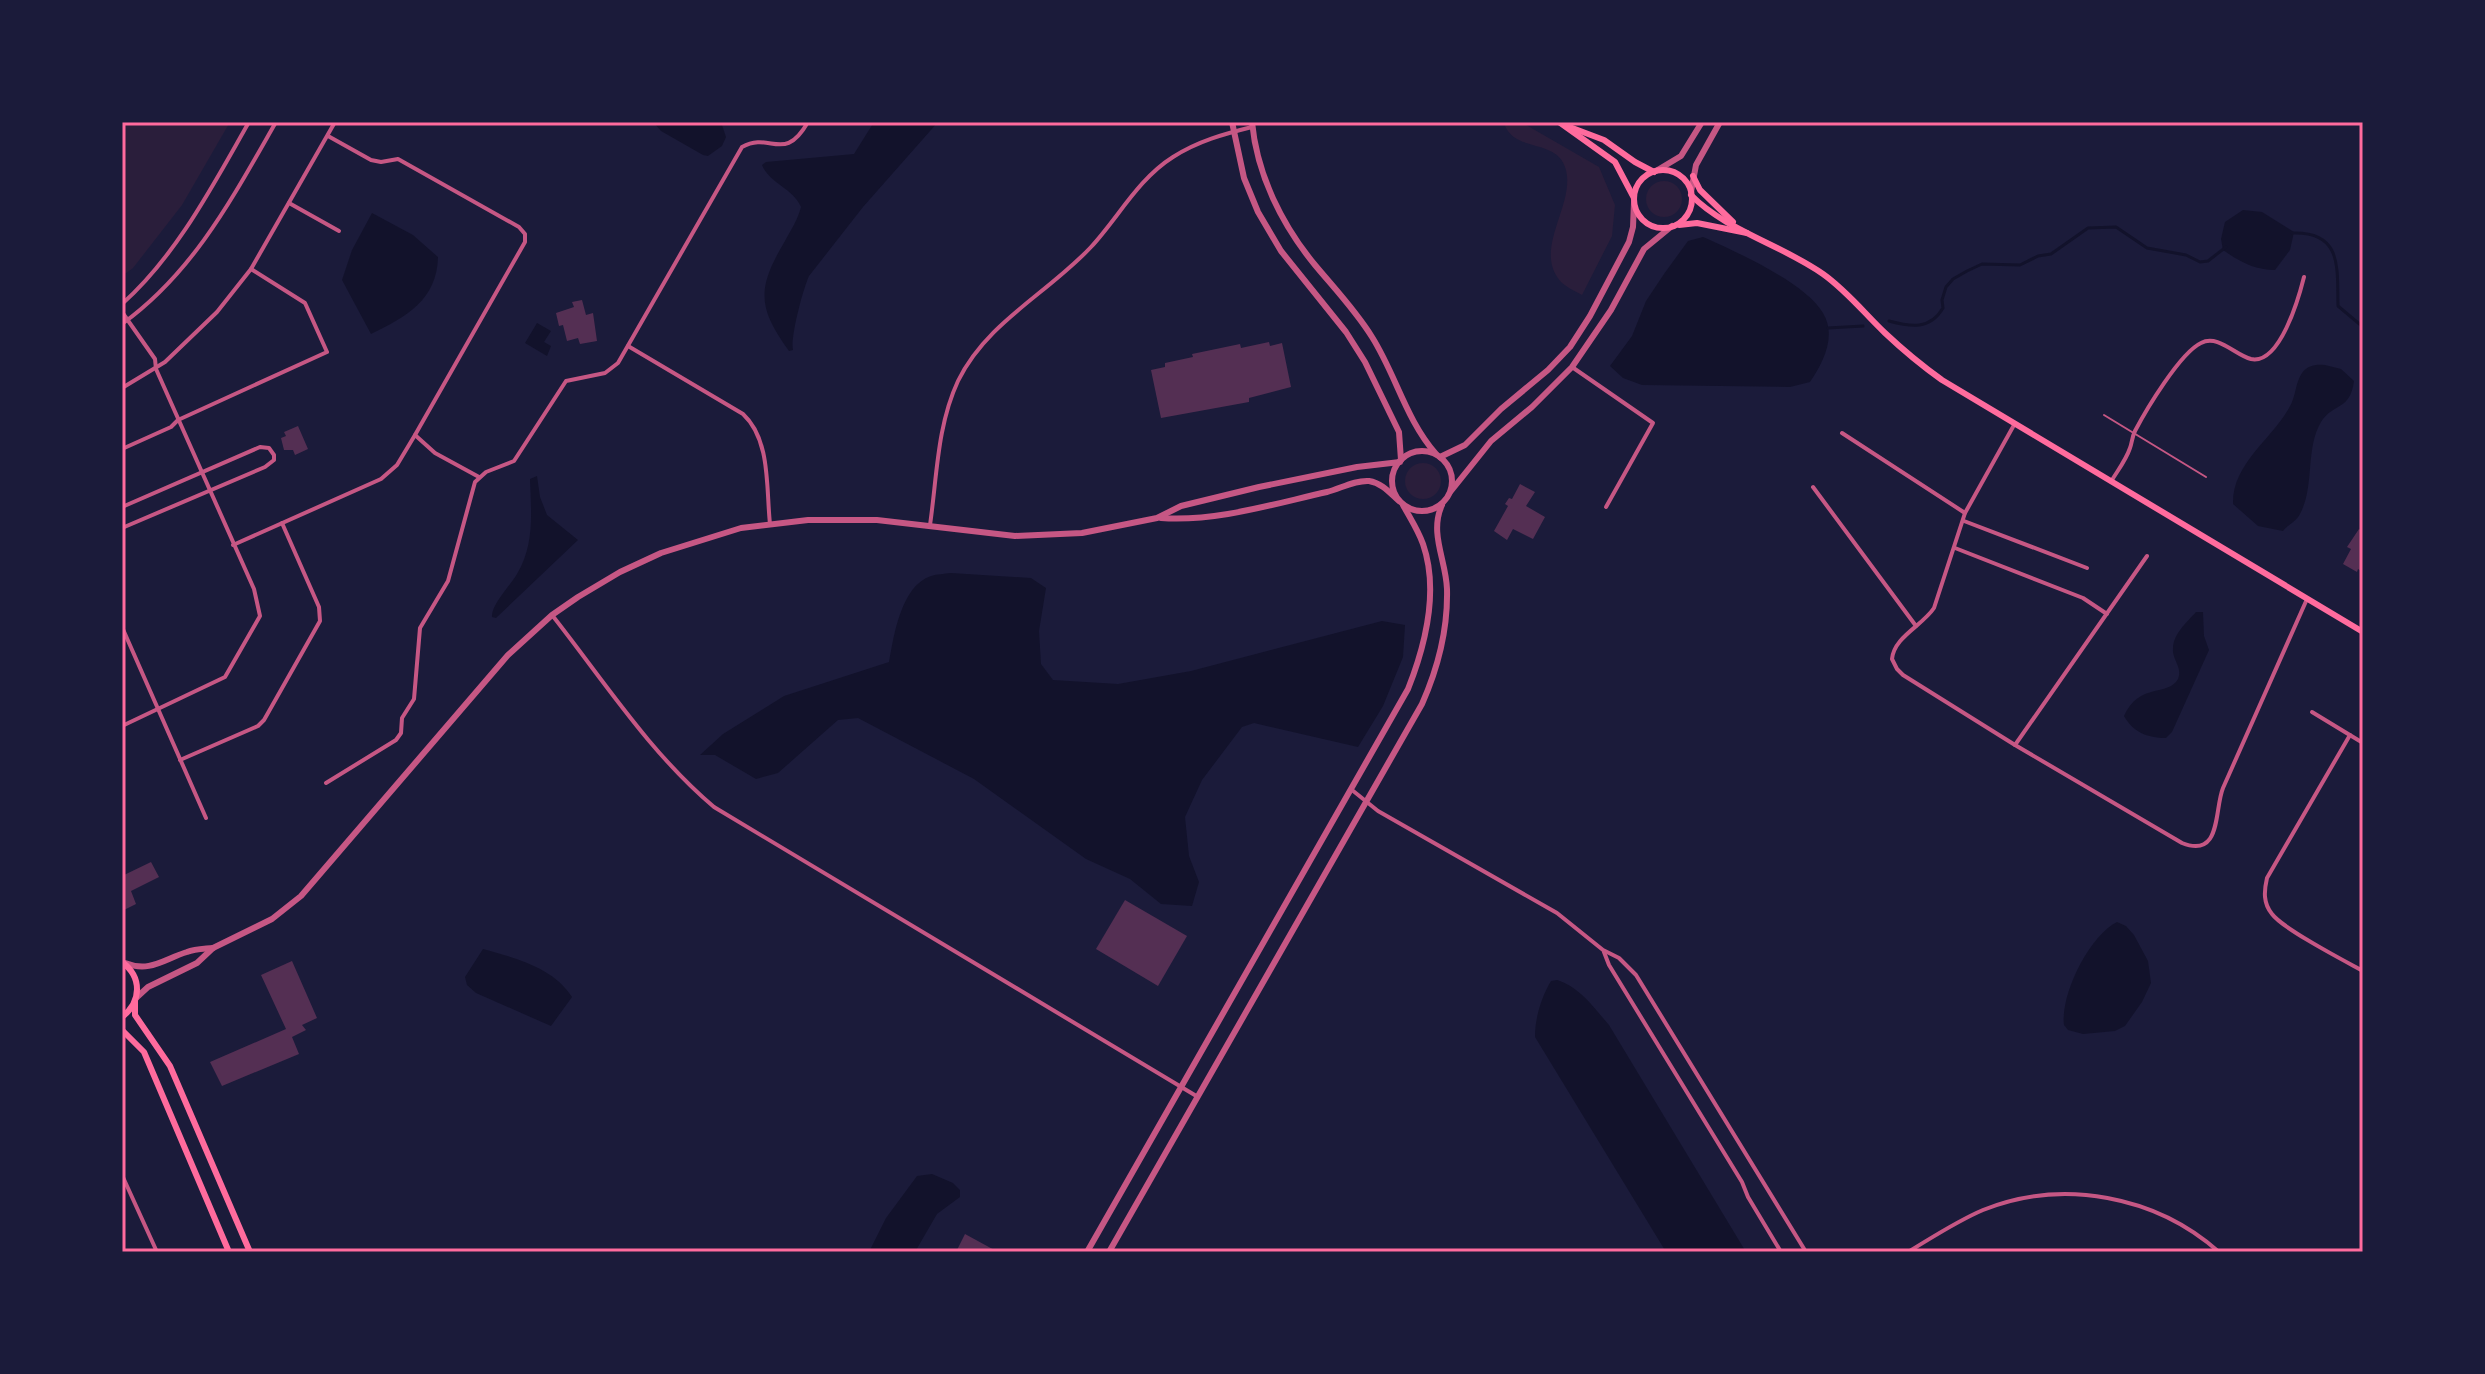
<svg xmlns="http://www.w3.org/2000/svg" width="2485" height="1374" viewBox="0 0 2485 1374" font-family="Lato,sans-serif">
	<rect width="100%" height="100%" fill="#1b1b3a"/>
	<g fill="#2a1e3b">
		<path d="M122 122H230L182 205 133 268 122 276Z"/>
		<path d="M1506 122H1521L1599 167 1615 205 1612 236 1582 295C1575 291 1566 287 1561 282 1532 250 1575 206 1566 170 1558 138 1517 153 1505 126Z"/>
		<circle cx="1664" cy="199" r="18"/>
		<circle cx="1423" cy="481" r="18"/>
	</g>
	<g fill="#12122b">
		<path d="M653 122H721L726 137 722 146 708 156 703 155 661 131Z"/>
		<path d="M874 122H938L863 207 809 276C803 289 790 338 793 350L789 351C757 307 757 288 785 241 791 230 798 219 801 207 793 188 770 184 762 165L766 162 854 154Z"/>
		<path d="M2243 210 2262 212 2294 232 2290 250 2275 270C2255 270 2240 262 2223 250L2221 239 2225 222Z"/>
		<path d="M372 213 413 235 438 257C437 300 406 317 371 334L342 280 352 250Z"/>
		<path d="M1703 237C1735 251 1806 283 1823 313 1837 336 1823 363 1810 382L1790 387 1642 385 1623 378 1610 366 1632 336 1646 301 1664 274 1688 241Z"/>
		<path d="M537 323 551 331 544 342 551 346 547 356 525 343Z"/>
		<path d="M2325 365 2341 369 2354 381C2350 411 2334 402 2321 422 2305 449 2315 486 2300 514 2296 522 2287 525 2283 531L2258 526 2233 504C2232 464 2271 440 2289 408 2296 397 2295 383 2302 373 2308 365 2316 364 2325 365Z"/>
		<path d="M537 476 540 497 547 515 578 540 496 618 492 617C491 605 510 586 517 574 535 544 531 512 530 479Z"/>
		<path d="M951 573 1031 578 1046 588 1039 631 1041 664 1053 680 1118 684 1191 671 1382 621 1405 625 1403 657 1383 706 1358 747 1254 723 1242 727 1202 780 1185 817 1189 856 1199 882 1192 906 1161 904 1130 879 1086 859 974 779 858 718 838 720 778 773 756 779 715 755H700L723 734 784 696 889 662C894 635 901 586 931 576 937 574 944 574 951 573Z"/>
		<path d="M2196 612H2203L2204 636 2209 650 2172 732 2166 738C2147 738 2133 732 2124 716 2139 682 2168 697 2178 679 2183 668 2172 659 2173 649 2173 634 2187 622 2196 612Z"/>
		<path d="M2117 922 2126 926 2134 935 2148 961 2151 983 2142 1002 2125 1026 2115 1031 2083 1034 2068 1030 2064 1025C2060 995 2089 936 2117 922Z"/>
		<path d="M483 949C515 958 553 967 572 997L551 1026 476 993 467 985 465 977Z"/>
		<path d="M1557 980C1580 987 1594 1008 1609 1025L1746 1252H1666L1535 1037C1535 1018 1541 998 1551 981Z"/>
		<path d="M932 1174 953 1183 960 1190V1197L937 1214 915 1252H869L886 1218 917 1176Z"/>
	</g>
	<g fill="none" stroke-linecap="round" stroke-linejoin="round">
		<g stroke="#12122b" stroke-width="3">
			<path d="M2292 233C2343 231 2337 269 2338 306L2363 327"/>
			<path d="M1889 321C1911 327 1930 330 1943 308L1942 300 1946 287 1953 279 1967 271 1982 264 2020 265 2038 256 2051 254 2088 228 2116 227 2147 248 2186 255 2200 262 2208 261 2226 247"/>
			<path d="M1828 328 1863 326"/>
		</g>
	</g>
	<g fill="#542f53">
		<path d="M582 300 586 315 593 313 597 341 580 344 578 338 567 341 563 325 559 326 556 313 574 307 572 302Z"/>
		<path d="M1269 342 1270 346 1282 343 1291 387 1249 398V402L1161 418 1151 370 1165 367V363L1193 357 1192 354 1240 344 1241 348Z"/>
		<path d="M298 426 308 449 295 455 293 450H284L281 438 286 436 284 432Z"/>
		<path d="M1520 484 1535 492 1526 506 1545 517 1533 539 1513 529 1507 540 1494 531 1508 506 1505 504 1509 498 1512 499Z"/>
		<path d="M2359 529 2363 532V572L2358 569 2357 572 2343 564 2351 549 2347 547Z"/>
		<path d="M151 862 159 877 131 891 136 904 122 911V876Z"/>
		<path d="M1125 900 1187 936 1158 986 1096 949Z"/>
		<path d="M292 961 317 1018 302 1025 306 1030 292 1037 299 1054 222 1086 210 1062 286 1029 261 975Z"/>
		<path d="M965 1234 998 1252H956Z"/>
	</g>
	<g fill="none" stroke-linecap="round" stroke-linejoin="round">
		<path stroke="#c65784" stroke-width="2" d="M2104 415 2206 477"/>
		<g stroke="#c65784" stroke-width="4">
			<path d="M289 203 339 231"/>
			<path d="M122 304C177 255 213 185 249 122"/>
			<path d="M122 312 155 359 156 369 254 589 260 616 225 677 122 726"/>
			<path d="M122 324C194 272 233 197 276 122"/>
			<path d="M628 346 743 414C771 440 766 488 770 524"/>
			<path d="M1572 367 1653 423 1606 507"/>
			<path d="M122 388 165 362 217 312 251 269 335 122"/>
			<path d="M2014 425 1965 513 1934 608C1922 626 1894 637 1892 659L1897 669 1903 675 2015 745 2182 843C2222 859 2214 810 2223 788L2307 599"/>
			<path d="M1842 433 1965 513"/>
			<path d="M415 435 435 453 479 477"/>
			<path d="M122 449 171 427 178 420 327 352 305 303 251 269"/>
			<path d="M2112 480C2118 470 2126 460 2130 448 2132 443 2132 437 2135 431 2146 410 2180 353 2201 343 2218 334 2235 355 2251 359 2280 365 2299 297 2304 277"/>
			<path d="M1813 487 1916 626"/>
			<path d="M122 507 260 447 269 448 274 455V460L265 467 122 528"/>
			<path d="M1964 521 2087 568"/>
			<path d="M930 525C937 477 937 426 958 381 987 322 1047 294 1091 247 1118 218 1138 179 1173 157 1198 141 1224 134 1252 127"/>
			<path d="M233 545 381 479 397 465 415 435 525 242V234L519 227 398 159 381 162 371 160 328 136"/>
			<path d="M1955 548 2083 598 2107 614"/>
			<path d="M552 615C604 681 650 753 714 807L1198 1097"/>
			<path d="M122 627 206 818"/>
			<path d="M2312 712 2363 743"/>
			<path d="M2350 735 2267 878C2264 891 2263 903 2272 914 2283 929 2343 960 2363 971"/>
			<path d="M2015 745 2147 556"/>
			<path d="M180 760 258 726 264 720 320 621 319 607 282 523"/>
			<path d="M326 783 396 740 401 733 402 718 414 699 420 628 448 581 475 482 486 472 514 461 566 381 605 373 618 363 742 147C771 131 784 164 808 122"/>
			<path d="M1352 790 1378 811 1557 913 1603 950 1619 958 1636 975 1806 1252"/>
			<path d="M1604 952 1609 965 1742 1182 1748 1197 1781 1252"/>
			<path d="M122 1175 157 1252"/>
			<path d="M1908 1252C1933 1237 1957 1221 1983 1210 2063 1178 2156 1196 2219 1252"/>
		</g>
		<g stroke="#c65784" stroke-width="6">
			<path d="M1232 122 1244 178 1258 212 1281 251 1346 332 1365 362 1399 432 1401 460"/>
			<path d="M1252 122C1257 175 1282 225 1315 265 1335 289 1356 311 1372 337 1396 375 1406 420 1436 454"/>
			<path d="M1656 171 1681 156 1702 122"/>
			<path d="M1691 192 1696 165 1720 122"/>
			<circle cx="1422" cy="481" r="30"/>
			<path d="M1440 457 1465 445 1501 409 1548 370 1570 347 1590 316 1629 242 1633 227 1634 202"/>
			<path d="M1451 491 1491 441 1532 407 1572 367 1611 310 1644 249 1672 226"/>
			<path d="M1161 518C1216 522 1273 504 1327 492 1340 489 1354 480 1369 481 1382 483 1390 493 1399 501"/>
			<path d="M125 963C150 973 164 959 187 952 195 949 204 949 213 948"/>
			<path d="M136 998 148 987 197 963 213 948 272 919 301 896 508 655 552 615 578 597 620 572 661 553 741 528 808 520H877L1015 536 1082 533 1157 518 1181 506 1259 487 1357 467 1400 462"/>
			<path d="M1087 1252 1408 689C1425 646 1439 590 1423 544 1418 530 1410 518 1403 505"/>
			<path d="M1109 1252 1422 704C1438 668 1448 629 1447 589 1446 560 1429 533 1442 505"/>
		</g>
		<g stroke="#ff6b9d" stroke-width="6">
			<path d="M1559 122 1615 162 1634 198"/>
			<path d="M1567 126 1604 140 1635 162 1654 172"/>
			<circle cx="1663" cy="199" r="29"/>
			<path d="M1693 176 1700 190 1733 222"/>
			<path d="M1691 195C1725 230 1782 245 1823 274 1847 291 1864 313 1885 333 1903 350 1921 365 1942 380L2363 632"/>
			<path d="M1679 225 1697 223 1747 233"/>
			<path d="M122 962C142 977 142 1001 122 1017"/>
			<path d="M135 1001V1015L170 1066 250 1252"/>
			<path d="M122 1030 144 1052 229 1252"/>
		</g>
	</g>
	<rect width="2485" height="1374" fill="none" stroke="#1b1b3a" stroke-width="248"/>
	<rect x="124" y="124" width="2237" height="1126" fill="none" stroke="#ff6b9d" stroke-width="3"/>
</svg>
